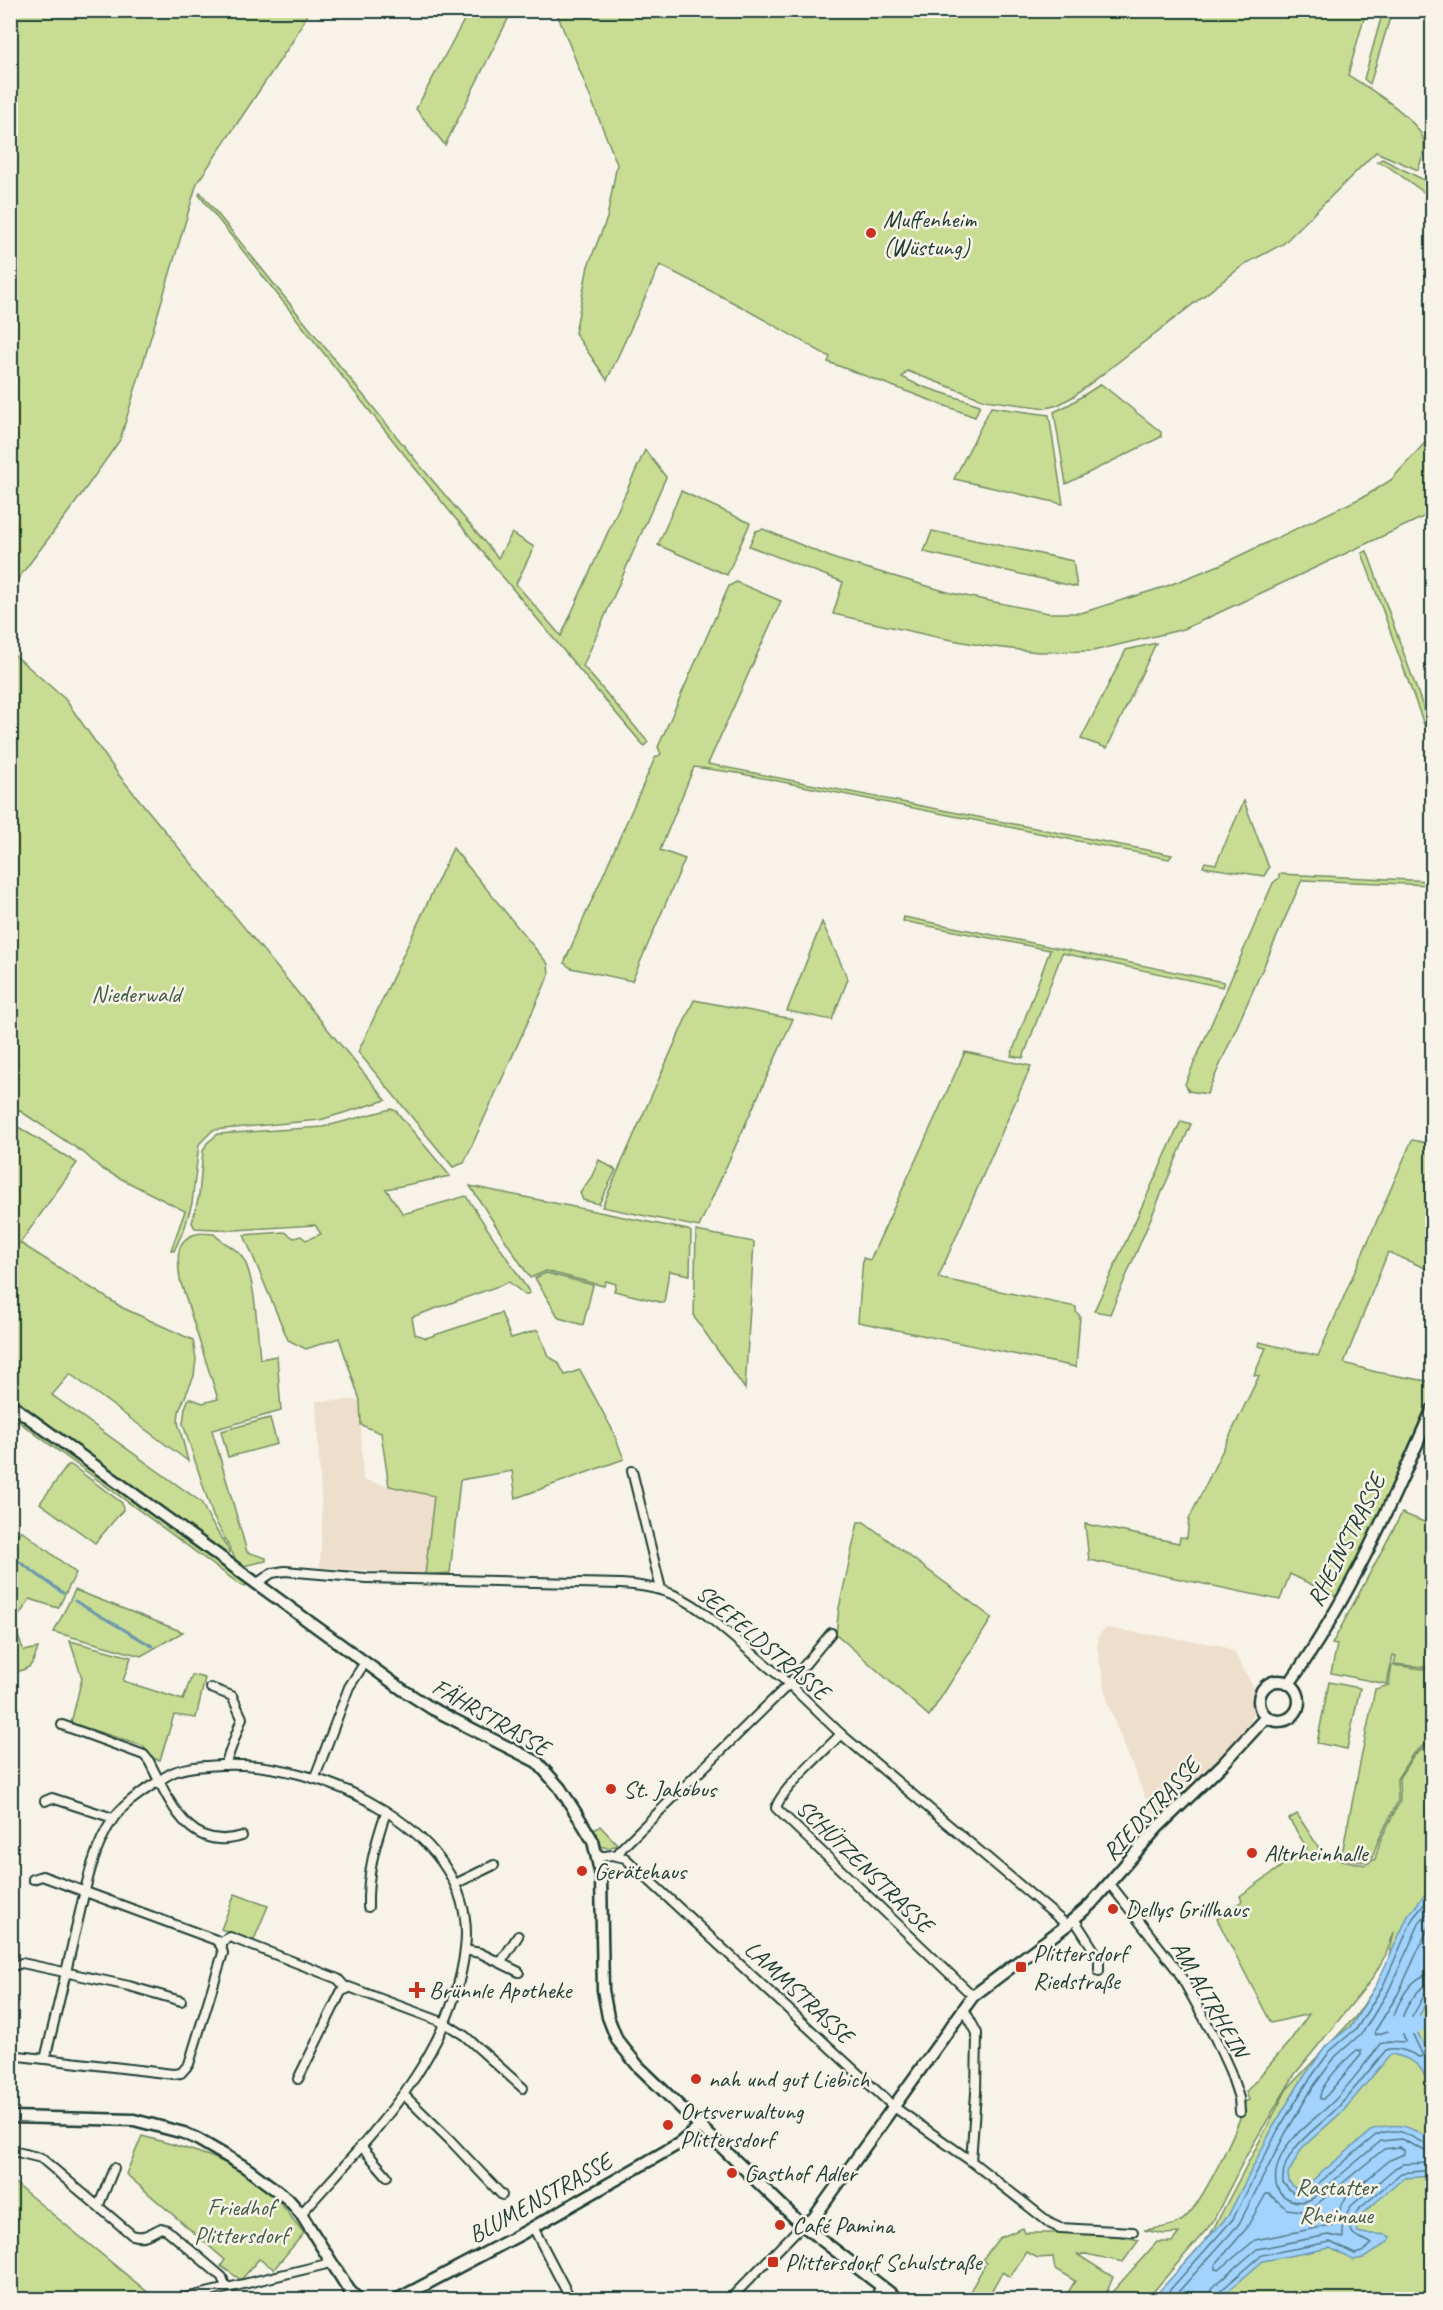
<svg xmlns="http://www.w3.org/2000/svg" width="1443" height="2310" viewBox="0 0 1443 2310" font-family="Caveat,sans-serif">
	<rect width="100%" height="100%" fill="#f7f3e8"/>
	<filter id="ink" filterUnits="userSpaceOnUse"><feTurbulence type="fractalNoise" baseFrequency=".0167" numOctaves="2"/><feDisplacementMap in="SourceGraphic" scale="12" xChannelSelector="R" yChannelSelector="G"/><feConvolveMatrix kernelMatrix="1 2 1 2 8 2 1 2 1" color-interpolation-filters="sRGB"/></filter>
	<g filter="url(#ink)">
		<g fill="#eedfcc">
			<path d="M360 1400 363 1480 434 1496 425 1575 320 1567 322 1517 316 1401Z"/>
			<path d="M1106 1628 1220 1645 1234 1652 1253 1686 1254 1711 1250 1724 1226 1752 1161 1814H1156L1150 1810 1108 1705 1097 1647 1099 1635Z"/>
		</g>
		<g fill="#c8dd93" stroke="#748d64" stroke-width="1.5">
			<path d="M11 10 309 11 292 42 197 183 120 440 76 502 11 588Z"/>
			<path d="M469 11H512L445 145 416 109Z"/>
			<path d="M556 11H1366L1348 75C1369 88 1413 115 1423 138 1427 149 1421 160 1418 170L1376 152 1283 244 1245 264 1074 396 1058 405 1046 408 985 400 907 371 902 377 918 385 980 405 975 417 828 362 830 357 740 306 660 265 607 380 575 333 588 266 607 218 617 164Z"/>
			<path d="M1383 11H1392L1370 84 1364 79Z"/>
			<path d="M1382 159 1432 184V198L1386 165 1377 162Z"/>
			<path d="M200 192 417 462 498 558 512 533 534 547 516 584 561 636 645 450 666 477 583 666 648 742 644 746C490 566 345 380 199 195Z"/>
			<path d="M1101 384 1161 432V437L1066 484 1054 412 1070 404Z"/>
			<path d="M991 407 1049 415 1063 504 954 479Z"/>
			<path d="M1432 435V513L1184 629 1093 651 1038 652 985 646 941 638 833 614 843 582 749 546 756 531 763 529 835 559 951 593 1048 613H1081L1167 586 1222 564 1367 495 1391 480Z"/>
			<path d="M681 491 750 523 727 575 658 545Z"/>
			<path d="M932 531 1073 561 1077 587 924 552Z"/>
			<path d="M1367 551 1427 718H1432V722H1429L1432 731V747L1362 553Z"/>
			<path d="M736 582 781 601 708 764 1172 855 1169 859 737 773 694 767 660 850 685 859 632 981 571 968 564 963 655 758 661 754 658 747 729 586Z"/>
			<path d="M1156 643 1107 748 1081 739 1126 650Z"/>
			<path d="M10 651 65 699 118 774 386 1100 320 1120 213 1130 199 1144 192 1203 185 1227 174 1251 171 1250 185 1211 102 1169 84 1153 11 1105Z"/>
			<path d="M1244 801 1269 868 1264 876 1203 867 1205 862 1216 864Z"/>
			<path d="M453 848 548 964 549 975 464 1163 453 1167 358 1052Z"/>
			<path d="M1279 874 1432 881V885L1302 880 1207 1094 1189 1091 1185 1084 1273 883 1279 878Z"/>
			<path d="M904 917 1224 982 1222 987 1062 953 1023 1058 1011 1056 1050 950 903 921Z"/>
			<path d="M822 922 848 979 832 1020 787 1011Z"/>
			<path d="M694 1000 793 1019 699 1227 602 1207Z"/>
			<path d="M965 1052 1031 1066 938 1278 1076 1307V1312L1080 1316 1076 1367 858 1322 863 1258 870 1260Z"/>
			<path d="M391 1109 396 1111 450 1176 386 1189 403 1214 466 1196 530 1293 525 1295 509 1282 412 1317 415 1334 426 1338 501 1313 511 1338 538 1330 548 1356 558 1362 565 1375 580 1370 612 1429 624 1459 516 1498 512 1471 460 1480 450 1573 425 1575 434 1496 389 1486 381 1433 361 1425 360 1400 339 1338 306 1349 288 1340 244 1235 285 1232 294 1238 301 1236 306 1240 321 1234 315 1225 235 1230 195 1228 192 1223 199 1196 203 1151 207 1143 218 1134 323 1127Z"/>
			<path d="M1181 1121 1191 1124 1110 1314 1094 1311Z"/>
			<path d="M10 1122 77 1163 20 1243 123 1308 193 1340 196 1359 194 1376 179 1411 178 1422 188 1461 70 1374 52 1395 201 1502 210 1520 230 1552 227 1555 11 1397Z"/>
			<path d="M1412 1140 1432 1144V1271L1388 1252 1344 1363 1376 1372 1432 1382V1399L1388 1500 1337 1597 1290 1574 1280 1600 1089 1560 1085 1524 1179 1543 1180 1537 1187 1538 1189 1519 1259 1376 1254 1375 1266 1348 1258 1346 1259 1342 1318 1356Z"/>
			<path d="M599 1160 616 1170 599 1204 583 1200 580 1193 592 1176Z"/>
			<path d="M470 1186 688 1230 691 1232 690 1275 669 1271 664 1303 614 1291 616 1284 606 1281 604 1286 546 1271 530 1278Z"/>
			<path d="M696 1231 754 1242 745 1389 694 1317Z"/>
			<path d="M202 1233 214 1234C221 1242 232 1246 240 1254 256 1272 257 1333 260 1359L277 1356 281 1411 212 1430 247 1552 266 1558V1561L243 1566 237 1562 213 1516 183 1424 185 1408 189 1398 203 1403 218 1399 180 1280C177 1258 174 1236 202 1233Z"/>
			<path d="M546 1273 593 1285 583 1325 559 1318 535 1278Z"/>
			<path d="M11 1410 245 1583 246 1585 245 1587 242 1586 11 1416Z"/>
			<path d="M270 1418 277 1444 228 1457 221 1431Z"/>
			<path d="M68 1465H71L122 1503 123 1510 95 1543 40 1503Z"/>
			<path d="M1402 1513 1432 1525V1668L1394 1664 1396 1656 1393 1655 1387 1684 1331 1673 1337 1645 1332 1644Z"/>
			<path d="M858 1522H864L992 1618 929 1716 836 1634 839 1608Z"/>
			<path d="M21 1530 76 1573 58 1608 30 1599 13 1624 24 1651 38 1648C32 1667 31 1669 11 1673V1544Z"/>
			<path d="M75 1590 183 1632 141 1656 54 1632Z"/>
			<path d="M70 1641 131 1657 123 1681 183 1700 192 1675 205 1678 196 1718 174 1715 160 1760 152 1758 143 1746 71 1723 82 1678Z"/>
			<path d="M1392 1665 1432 1670V1738L1412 1755 1397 1779 1398 1801 1378 1841 1372 1858 1364 1862 1341 1858 1375 1689 1389 1685Z"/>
			<path d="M1329 1682 1360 1688 1347 1749 1317 1743Z"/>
			<path d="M1432 1740V2299H1153L1210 2235 1287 2089 1356 2016 1386 1971 1394 1932 1386 1954 1372 1979 1295 2074 1246 2156 1212 2223 1147 2299 1105 2300 1157 2242H1172L1179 2233 1164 2234 1144 2230C1155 2228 1171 2228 1181 2221 1200 2209 1240 2125 1245 2102L1249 2100 1246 2092 1289 2042 1309 2014 1271 2023 1217 1919 1242 1901 1240 1896 1307 1848 1289 1819 1297 1814 1324 1856 1365 1865 1375 1859 1380 1841 1400 1801 1399 1778 1413 1756Z"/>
			<path d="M600 1826 618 1845 608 1848 600 1846 595 1839 593 1831Z"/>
			<path d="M235 1894 268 1906 253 1942 221 1929Z"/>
			<path d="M142 2136C187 2148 241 2161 275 2197 285 2208 294 2221 304 2233L274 2269 259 2259 241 2280 221 2266 225 2260 126 2174Z"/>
			<path d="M11 2180 156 2299H11Z"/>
			<path d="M1023 2228 1025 2233H1105L1139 2240 1123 2262 1086 2254 1078 2255 1113 2277 1104 2299H1064L1075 2281 1055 2269 1053 2257 1038 2258 1026 2252 1010 2277 1002 2272 987 2299 965 2300 986 2263 982 2260 999 2238Z"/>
		</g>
		<path fill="#a1d3fe" stroke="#6d97ad" stroke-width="1.5" d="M1432 1888V1992L1414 2026 1424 2045 1432 2053V2096C1423 2069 1421 2060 1391 2054L1344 2110 1302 2148 1288 2174 1289 2182 1295 2188H1303L1374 2129C1400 2121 1410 2127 1432 2140V2176L1404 2178 1362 2214 1356 2226 1358 2232C1369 2236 1381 2232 1391 2237L1389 2241 1364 2258 1353 2260 1330 2248 1263 2261 1219 2299H1152L1228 2216 1273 2127 1302 2079 1326 2046 1352 2025 1377 1984 1408 1916 1426 1893Z"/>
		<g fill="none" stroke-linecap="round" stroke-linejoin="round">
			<g stroke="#537985" stroke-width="1.5">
				<path d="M1432 1920 1398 1994 1375 2031 1376 2035 1391 2030C1393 2010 1409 1975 1432 1974"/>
				<path d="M1432 1983C1419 1984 1403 2010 1401 2023 1400 2030 1405 2036 1405 2042L1389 2041 1381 2044C1365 2063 1351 2083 1334 2101 1321 2114 1306 2124 1293 2138 1279 2154 1263 2189 1291 2200 1298 2203 1306 2202 1313 2198L1381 2141 1401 2139 1425 2151 1432 2152"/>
				<path d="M1432 1991 1425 1994 1408 2024 1423 2056 1419 2057C1410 2052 1397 2046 1386 2050 1371 2068 1357 2086 1341 2104 1321 2127 1280 2148 1283 2183L1293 2193 1306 2194 1376 2135C1407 2123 1408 2141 1432 2145"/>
				<path d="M1357 2050 1361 2051V2055L1328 2094 1323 2099H1320C1318 2086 1347 2058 1357 2050Z"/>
				<path d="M1399 2147 1404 2150V2154L1390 2160 1346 2197 1332 2225 1255 2240 1219 2270 1215 2269V2265L1246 2229 1266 2194H1269L1287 2209 1302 2211 1311 2209 1384 2149Z"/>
				<path d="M1161 2300 1233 2219 1278 2130 1307 2083 1330 2051 1357 2028 1383 1986 1413 1918 1432 1895"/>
				<path d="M1171 2300 1239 2224 1285 2134 1313 2087 1336 2056 1363 2032 1389 1990 1420 1922 1432 1906"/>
				<path d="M1208 2300 1213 2287 1257 2249 1328 2235 1343 2238V2222L1351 2206 1395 2168 1403 2164 1432 2163"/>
				<path d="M1216 2300 1218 2293 1262 2255 1330 2242 1355 2254 1362 2252 1372 2244C1362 2236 1351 2240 1350 2224L1358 2210 1401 2173 1432 2170"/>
			</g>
			<g stroke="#6d97ad" stroke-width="3">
				<path d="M10 1555 63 1593"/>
				<path d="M75 1601 152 1646"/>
			</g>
			<path stroke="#a1d3fe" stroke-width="16" d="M1392 2024 1414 2026 1432 2020"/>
			<defs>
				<g id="minor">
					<path d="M632 1471 661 1589"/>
					<path d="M256 1584 272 1573 285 1571 366 1578 621 1584C653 1586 677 1592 703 1612L789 1684 841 1734 1067 1925"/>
					<path d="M211 1688 232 1696 242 1718 225 1765"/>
					<path d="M62 1725 144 1755 149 1761C169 1799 187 1853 242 1836"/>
					<path d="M841 1734C826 1750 781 1789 776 1808L973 1996"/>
					<path d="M315 1777 349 1687 364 1664"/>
					<path d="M45 1801 52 1798 113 1818"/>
					<path d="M616 1856 623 1847 789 1684 831 1633"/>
					<path d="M598 1857 612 1855 625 1858 894 2107 971 2161 1051 2224 1060 2228 1133 2232"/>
					<path d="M33 1879 42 1876 216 1940 221 1946 223 1953 189 2064 181 2073 173 2074 45 2059C55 2018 65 1978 74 1937 84 1898 90 1853 113 1819 122 1806 135 1797 148 1788 156 1783 165 1776 174 1772 188 1766 205 1766 220 1765 318 1759 480 1831 465 1949 452 2058 370 2136 301 2214"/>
					<path d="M455 1884 494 1865"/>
					<path d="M1110 1884 1178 1971 1215 2038 1230 2071 1239 2098 1240 2112"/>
					<path d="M368 1907C367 1874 375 1844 386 1812"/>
					<path d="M1074 1919 1099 1958V1971"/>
					<path d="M219 1943 230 1937 338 1979 347 1989"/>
					<path d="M465 1950 480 1953 519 1972"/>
					<path d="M501 1962 518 1936"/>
					<path d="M13 1966 22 1963 129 1986 181 2001"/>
					<path d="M964 2009 977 2033 976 2093 971 2161"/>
					<path d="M10 2055 45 2059"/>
					<path d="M298 2079 341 1992 349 1987 445 2023 465 2036 523 2088"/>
					<path d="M404 2095 450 2140 502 2195"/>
					<path d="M361 2146 387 2176"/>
					<path d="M13 2151 41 2158 132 2235C144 2239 151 2233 161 2228L167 2230 222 2277 226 2288"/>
					<path d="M98 2207 114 2168"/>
					<path d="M533 2227 571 2300"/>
					<path d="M177 2300 331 2263"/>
					<path d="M729 2300 803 2224"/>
					<path d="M874 2300 881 2286"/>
				</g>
				<g id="secondary">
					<path d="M10 1404 403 1690 431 1708 537 1762 560 1788 581 1821 593 1841 601 1876 603 1990 608 2017 617 2040 638 2066 800 2223 899 2300"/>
					<circle cx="1279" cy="1701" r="20"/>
					<path d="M1289 1684C1349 1600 1391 1504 1432 1410"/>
					<path d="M10 2117 134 2120 184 2133 197 2139 245 2167 288 2199 301 2214 349 2290 359 2300"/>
					<path d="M803 2224 813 2219 973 1996 1067 1925 1091 1904 1157 1828 1223 1764 1266 1717"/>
					<path d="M396 2300 523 2233 680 2143 700 2126"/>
				</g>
			</defs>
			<use href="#minor" stroke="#1f3d34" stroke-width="12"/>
			<use href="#secondary" stroke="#1f3d34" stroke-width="15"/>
			<use href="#minor" stroke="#f7f3e8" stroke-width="8"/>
			<use href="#secondary" stroke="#f7f3e8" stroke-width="10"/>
		</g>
	</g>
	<g fill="#c8321e" stroke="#f7f3e8" stroke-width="2">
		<circle cx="871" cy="233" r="6"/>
		<circle cx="611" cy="1789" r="6"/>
		<circle cx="1252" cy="1853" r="6"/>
		<circle cx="582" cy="1871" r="6"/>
		<circle cx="1113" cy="1909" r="6"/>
		<rect x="1015" y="1961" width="12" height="12" rx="3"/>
		<path d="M414 1981h6v6h6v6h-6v6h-6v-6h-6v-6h6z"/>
		<circle cx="696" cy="2079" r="6"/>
		<circle cx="668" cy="2125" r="6"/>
		<circle cx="732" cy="2173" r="6"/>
		<circle cx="780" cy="2225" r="6"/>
		<rect x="767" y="2256" width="12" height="12" rx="3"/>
	</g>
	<g text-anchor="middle" stroke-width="5" stroke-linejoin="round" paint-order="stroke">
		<g font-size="24" fill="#1f3d34" stroke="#f7f3e8" text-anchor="start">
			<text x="883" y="227">Muffenheim<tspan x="883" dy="28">(Wüstung)</tspan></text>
			<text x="623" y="1797">St. Jakobus</text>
			<text x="1264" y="1861">Altrheinhalle</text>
			<text x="594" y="1879">Gerätehaus</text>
			<text x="1125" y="1917">Dellys Grillhaus</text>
			<text x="1033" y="1961">Plittersdorf<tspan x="1033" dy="28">Riedstraße</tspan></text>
			<text x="429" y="1998">Brünnle Apotheke</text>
			<text x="708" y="2087">nah und gut Liebich</text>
			<text x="680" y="2119">Ortsverwaltung<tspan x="680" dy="28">Plittersdorf</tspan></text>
			<text x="744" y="2181">Gasthof Adler</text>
			<text x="792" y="2233">Café Pamina</text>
			<text x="785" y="2270">Plittersdorf Schulstraße</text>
		</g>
		<g font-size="24" fill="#415d47" stroke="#f7f3e8">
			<text x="136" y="1002">Niederwald</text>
			<text x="1336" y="2195">Rastatter<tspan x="1336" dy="28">Rheinaue</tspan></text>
			<text x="241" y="2215">Friedhof<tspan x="241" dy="28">Plittersdorf</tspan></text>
		</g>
		<g font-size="24" fill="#1f3d34" stroke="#f7f3e8">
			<text transform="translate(1346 1540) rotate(-63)" y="8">RHEINSTRASSE</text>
			<text transform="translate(763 1642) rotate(40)" y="8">SEEFELDSTRASSE</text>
			<text transform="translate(491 1717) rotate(30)" y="8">FÄHRSTRASSE</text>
			<text transform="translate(1151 1809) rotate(-47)" y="8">RIEDSTRASSE</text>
			<text transform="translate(865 1866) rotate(44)" y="8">SCHÜTZENSTRASSE</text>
			<text transform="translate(799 1992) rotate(43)" y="8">LAMMSTRASSE</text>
			<text transform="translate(1210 1999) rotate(60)" y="8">AM ALTRHEIN</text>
			<text transform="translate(540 2198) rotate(-29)" y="8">BLUMENSTRASSE</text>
		</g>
	</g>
	<rect width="1443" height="2310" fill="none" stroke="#f7f3e8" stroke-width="36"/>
	<rect x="18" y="18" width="1407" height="2274" fill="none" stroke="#1f3d34" stroke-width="2" filter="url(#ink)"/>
</svg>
